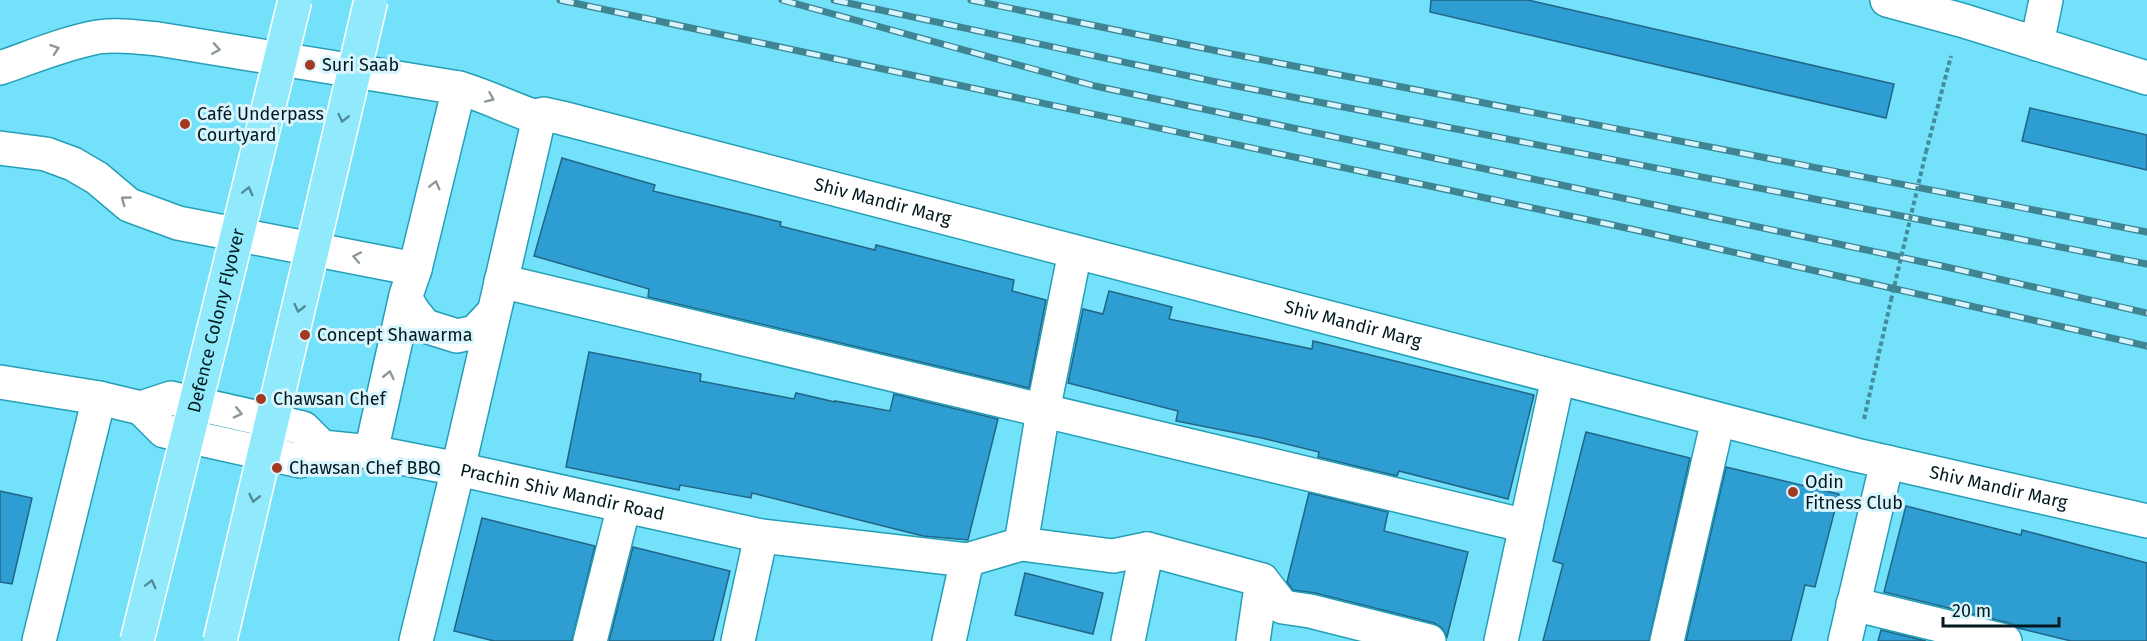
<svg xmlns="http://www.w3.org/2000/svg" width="2147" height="641" viewBox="0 0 2147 641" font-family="'Fira Sans',sans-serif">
	<rect width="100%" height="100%" fill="#73e1f9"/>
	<g fill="#2d9dd2" stroke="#226586" stroke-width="1.5">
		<path d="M1431 0H1528L1894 84 1886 118 1430 12Z"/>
		<path d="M2030 108 2147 135V170L2022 141Z"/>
		<path d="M562 158 655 185 653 191 781 222 780 226 875 250 876 245 1014 280 1012 291 1046 300 1029 388 648 297 649 289 534 256Z"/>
		<path d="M1109 291 1172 307 1169 319 1312 349 1313 341 1534 395 1508 499 1399 471 1397 476 1318 457 1319 452 1262 438 1176 421 1178 411 1068 383 1083 309 1103 314Z"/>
		<path d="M589 352 701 374 700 381 794 399 796 393 835 402V401L890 411 894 394 998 419 968 540 923 536 752 493 751 498 680 485 679 490 566 467Z"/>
		<path d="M1586 432 1690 458 1649 641H1543L1563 564 1553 561Z"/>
		<path d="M1726 467 1839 494 1815 587 1805 585 1791 641H1686Z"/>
		<path d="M0 491 32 498 12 584 0 582Z"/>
		<path d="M1309 493 1388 512 1384 531 1468 552 1447 637 1442 628 1434 623 1315 593 1293 590 1287 582Z"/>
		<path d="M1906 506 2021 535 2022 530 2147 563V641H2071L2018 628 2009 623 1884 592Z"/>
		<path d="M482 518 595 546 572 641H494L454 631Z"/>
		<path d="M633 547 730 571 713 641H609Z"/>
		<path d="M1025 573 1103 593 1093 634 1015 615Z"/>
		<path d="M1881 630 1926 641H1878Z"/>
	</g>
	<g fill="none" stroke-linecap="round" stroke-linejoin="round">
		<defs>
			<g id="minor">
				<path d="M1887 0 1961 20 2147 78"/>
				<path d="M2037 44 2046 0"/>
				<path d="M0 68C32 57 65 43 98 37 118 34 138 37 158 39L459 88C487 96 511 109 539 118"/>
				<path id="s1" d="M539 118 540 115 544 114 562 118 1856 455 2147 521"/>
				<path d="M0 148 46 154 73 164 97 178 129 205 178 223 415 269"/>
				<path d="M501 281 1526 526"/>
				<path d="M406 299 413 311 425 326 457 336 475 332 493 313"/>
				<path id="s2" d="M0 382 99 398 141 408 171 398 303 428 322 447 371 452 458 469 761 536 967 560 949 641"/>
				<path d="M141 408 164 431 300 461 322 447"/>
				<path d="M371 452 406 295 415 269 459 88"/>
				<path d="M1021 544 1043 411 1075 252"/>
				<path d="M967 560 1021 544 1113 556 1147 549 1262 580 1283 607 1310 611 1429 641"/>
				<path d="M1853 604 2005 641"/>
				<path d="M39 641 99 398"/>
				<path d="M416 641 458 469 539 118"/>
				<path d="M590 641 624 506"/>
				<path d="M738 641 761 536"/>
				<path d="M1128 641 1147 549"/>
				<path d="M1253 641 1262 580"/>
				<path d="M1501 641 1558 378"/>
				<path d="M1667 641 1718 420"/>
				<path d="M1845 641 1887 462"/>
			</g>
		</defs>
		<use href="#minor" stroke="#259fb7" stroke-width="36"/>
		<g stroke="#428c9b" stroke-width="4" stroke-dasharray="4.5 3" stroke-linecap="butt">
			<path d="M1926 152 1951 56"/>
			<path d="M1864 419 1891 300"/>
		</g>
		<use href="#minor" stroke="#fff" stroke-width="33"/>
		<defs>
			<g id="rail">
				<path d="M560 0 1631 229 2147 346"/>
				<path d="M782 0 1095 86 1942 266 2147 313"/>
				<path d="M834 0 1221 83 2147 264"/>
				<path d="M971 0 1227 53 2147 232"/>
			</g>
		</defs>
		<use href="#rail" stroke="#3e8493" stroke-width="7"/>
		<use href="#rail" stroke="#d8f5fd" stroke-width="4.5" stroke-dasharray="14" stroke-linecap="butt"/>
		<defs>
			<g id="major-bridge">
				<path id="s3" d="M137 641 295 0"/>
				<path d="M220 641 371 0"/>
			</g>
		</defs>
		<use href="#major-bridge" stroke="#fff" stroke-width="36" stroke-linecap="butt"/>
		<path stroke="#428c9b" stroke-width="4" stroke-dasharray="4.5 3" stroke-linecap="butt" d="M1891 300 1926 152"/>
		<use href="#major-bridge" stroke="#91eafc" stroke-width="33"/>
	</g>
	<defs><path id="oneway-chevron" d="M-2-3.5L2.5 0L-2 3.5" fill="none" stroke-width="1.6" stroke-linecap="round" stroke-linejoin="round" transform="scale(1.5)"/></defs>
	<g stroke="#8d989a">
		<use href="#oneway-chevron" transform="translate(55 49) rotate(-19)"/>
		<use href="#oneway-chevron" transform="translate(216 49) rotate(9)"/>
		<use href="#oneway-chevron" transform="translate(490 98) rotate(24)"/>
		<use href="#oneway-chevron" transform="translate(435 185) rotate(-76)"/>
		<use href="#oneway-chevron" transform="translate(125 200) rotate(-144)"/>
		<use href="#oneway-chevron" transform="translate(357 257) rotate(-169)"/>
		<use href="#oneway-chevron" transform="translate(389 375) rotate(-77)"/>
		<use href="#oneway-chevron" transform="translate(238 413) rotate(13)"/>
	</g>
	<g stroke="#518c99">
		<use href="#oneway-chevron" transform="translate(343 118) rotate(103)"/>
		<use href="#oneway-chevron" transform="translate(248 191) rotate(-76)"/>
		<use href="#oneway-chevron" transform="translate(299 308) rotate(103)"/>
		<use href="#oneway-chevron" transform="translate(254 498) rotate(103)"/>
		<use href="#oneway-chevron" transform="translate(151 584) rotate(-76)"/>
	</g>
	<g fill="#a23921" stroke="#d8f5fd" stroke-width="2">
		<circle cx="310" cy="65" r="6"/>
		<circle cx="185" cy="124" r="6"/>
		<circle cx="305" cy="335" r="6"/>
		<circle cx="261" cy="399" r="6"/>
		<circle cx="277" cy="468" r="6"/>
		<circle cx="1793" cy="492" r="6"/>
	</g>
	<g text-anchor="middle" stroke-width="6" stroke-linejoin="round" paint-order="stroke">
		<g font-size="18" fill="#021a1f" stroke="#d8f5fd" text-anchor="start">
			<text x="322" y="71">Suri Saab</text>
			<text x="197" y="120">Café Underpass<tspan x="197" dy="21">Courtyard</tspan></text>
			<text x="317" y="341">Concept Shawarma</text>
			<text x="273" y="405">Chawsan Chef</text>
			<text x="289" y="474">Chawsan Chef BBQ</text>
			<text x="1805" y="488">Odin<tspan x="1805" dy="21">Fitness Club</tspan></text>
		</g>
		<g font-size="18" fill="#021a1f" stroke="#d8f5fd">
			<text dy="6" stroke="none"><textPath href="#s1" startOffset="357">Shiv Mandir Marg</textPath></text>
			<text dy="6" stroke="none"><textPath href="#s3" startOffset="330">Defence Colony Flyover</textPath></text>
			<text dy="6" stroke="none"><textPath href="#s1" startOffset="843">Shiv Mandir Marg</textPath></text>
			<text dy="6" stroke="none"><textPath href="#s1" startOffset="1509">Shiv Mandir Marg</textPath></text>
			<text dy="6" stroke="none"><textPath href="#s2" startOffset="582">Prachin Shiv Mandir Road</textPath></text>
		</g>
	</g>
	<path d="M1943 617v9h116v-9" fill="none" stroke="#021a1f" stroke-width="3"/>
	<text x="1952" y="617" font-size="18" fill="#021a1f" stroke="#d8f5fd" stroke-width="4.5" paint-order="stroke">20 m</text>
</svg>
